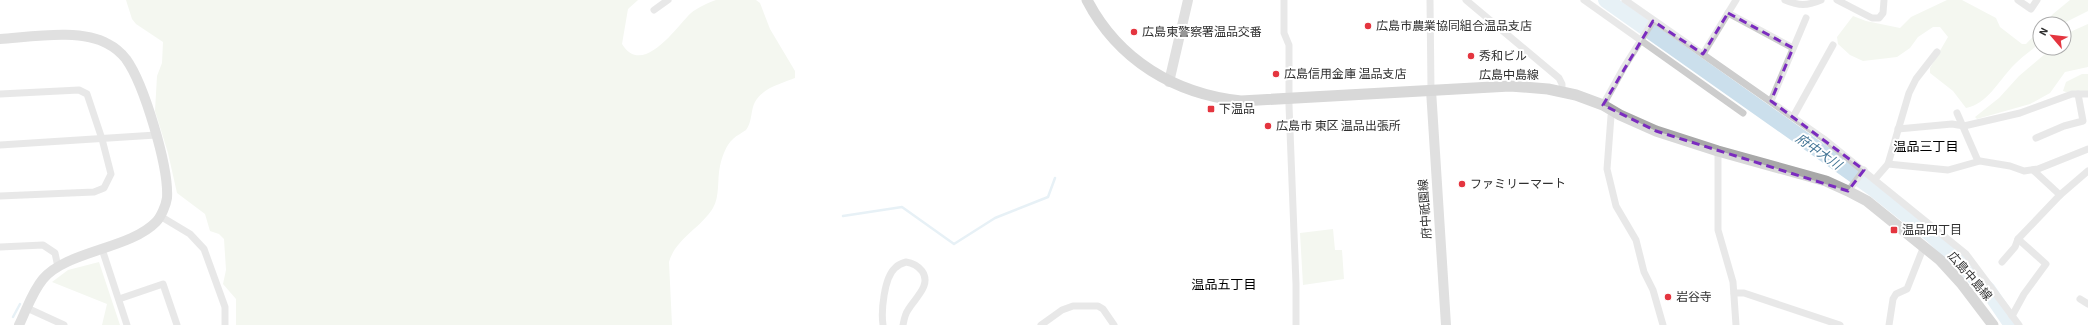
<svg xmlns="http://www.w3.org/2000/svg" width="2088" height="325" viewBox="0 0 2088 325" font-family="'Source Sans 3','Noto Sans JP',sans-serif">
	<rect width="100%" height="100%" fill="#fff"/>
	<g fill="#e6edde">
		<path d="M126 0H638L628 9 622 44C643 78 677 26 691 13 697 8 709 2 716 0 727 0 744 0 756 0L760 3 770 29 795 71V78C780 84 758 89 753 107 751 114 751 124 746 130 742 133 737 135 733 139 726 145 722 157 720 166 717 179 720 196 713 208 700 229 676 238 669 262L672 325H236V299L223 284 226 270 224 239 219 234 210 231 205 214 177 193 168 153 155 111 157 76 162 63 163 42 136 24 132 19Z"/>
		<path d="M1947 0H1962L1996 18 2000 27 2022 44H2026L2040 29V43C2031 51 2020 58 2012 67 1998 82 1987 104 1966 108L1953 91 1930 73V68L1948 37 1940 27H1933L1918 37 1910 48 1897 57 1863 61 1850 55 1838 44 1837 37 1853 16 1866 21 1900 28 1911 17Z"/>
		<path d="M2070 0H2088V11L2062 24H2044L2053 14Z"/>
		<path d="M2088 24V67L2065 72 2050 93 2030 104 1977 119 1975 117 1999 98 2019 76 2052 48H2064V38L2070 32Z"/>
		<path d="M2082 74H2088V91L2066 92 2063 91 2066 82Z"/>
		<path d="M1333 229 1335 250H1342L1344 279 1303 285 1300 233Z"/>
		<path d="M99 262 120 325H102L107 304 52 282 68 270Z"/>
	</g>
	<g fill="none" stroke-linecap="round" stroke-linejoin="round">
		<g stroke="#cbdfec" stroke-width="2.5">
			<path d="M843 216 902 207 954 244 995 218 1048 197 1055 178"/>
			<path d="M13 317 20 304"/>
		</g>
		<path stroke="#cbdfec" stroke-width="16" d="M1606 0 1874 189 1933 236 1988 290 2012 325"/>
		<g stroke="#cdcdcd" stroke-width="7">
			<path d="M1284 0V33L1289 45V105L1296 284V325"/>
			<path d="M1430 0 1431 90"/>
			<path d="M1466 0 1559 78 1562 84V91"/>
			<path d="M1584 0 1743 113"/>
			<path d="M1625 0 1824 139 1966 254 2019 325"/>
			<path d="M1785 0C1799 6 1807 6 1821 0"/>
			<path d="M1837 0 1872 18H1879L1883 13 1884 0"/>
			<path d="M2018 0 2031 9 2037 0"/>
			<path d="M654 10 668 0"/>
			<path d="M1728 13 1793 48"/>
			<path d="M1703 54 1736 0"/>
			<path d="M0 94 79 90 87 94 102 139 111 174 104 188 94 192 0 196"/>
			<path d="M1771 101 1806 18"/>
			<path d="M1603 105 1624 67 1653 21"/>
			<path d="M1614 112 1611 116 1607 169 1616 206 1636 240 1644 272 1653 290 1663 325"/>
			<path d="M1957 113 1978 161"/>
			<path d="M1793 117 1833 45"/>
			<path d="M1898 129 1952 124 1964 126 2020 113 2072 94H2088"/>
			<path d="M2036 138 2064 126 2083 121 2078 94"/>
			<path d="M0 145 156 135"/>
			<path d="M1718 151V230L1733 282 1736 325"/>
			<path d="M1888 164 1948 170 1980 161 2010 166 2024 171 2038 169 2088 149"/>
			<path d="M2033 170 2060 195"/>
			<path d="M1875 179 1888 164 1909 93 1916 79 1937 52"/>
			<path d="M1848 191 1864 170"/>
			<path d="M160 216 190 234 204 249 225 307V325"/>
			<path d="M0 247 43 245 55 253 58 267"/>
			<path d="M102 249 127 325"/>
			<path d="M2002 262 2015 247 2018 239"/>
			<path d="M1734 293H1744L1840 325"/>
			<path d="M119 299 163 284 177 325"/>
			<path d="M2080 299 2088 304"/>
			<path d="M27 308 64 325"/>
			<path d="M2012 316 2024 294 2046 264 2018 239 2060 195 2088 171"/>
			<path d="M883 325C881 311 884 278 895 268 898 265 902 263 906 262 913 263 918 266 922 271 932 285 915 298 908 310 905 314 904 320 903 325"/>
			<path d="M1041 325 1062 310 1073 306H1098L1103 309 1114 325"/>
			<path d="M1889 325 1893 299 1896 294 1907 289 1924 246"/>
		</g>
		<g stroke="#bababa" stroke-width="10">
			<path d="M0 39C30 37 81 28 108 44 114 47 122 54 126 59 144 84 169 167 167 198 166 205 161 217 156 222 130 249 66 251 43 279 32 292 26 311 19 325"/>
			<path d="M1169 82 1188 0"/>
			<path d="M1431 90 1446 325"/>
		</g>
		<path stroke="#a8a8a8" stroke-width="11" d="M1087 0C1118 60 1175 94 1241 101L1510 86 1548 89 1576 95 1603 105 1620 115 1656 131 1718 151 1826 181 1848 191 1867 201 1940 260 1961 283 1993 325"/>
	</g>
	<path d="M0 0H2088V325H0ZM1728 13 1793 48 1771 101 1864 170 1848 191 1656 131 1603 105 1653 21 1703 54Z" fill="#fff" fill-opacity=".55" fill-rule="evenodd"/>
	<path fill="none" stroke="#7b2cbf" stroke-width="3" stroke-dasharray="8 5" stroke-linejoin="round" d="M1728 13 1793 48 1771 101 1864 170 1848 191 1656 131 1603 105 1653 21 1703 54Z"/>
	<g fill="#e4353f" stroke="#fff" stroke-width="1.5">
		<circle cx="1368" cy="26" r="4"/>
		<circle cx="1134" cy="32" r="4"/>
		<circle cx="1471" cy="56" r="4"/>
		<circle cx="1276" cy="74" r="4"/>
		<rect x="1207" y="105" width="8" height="8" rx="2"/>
		<circle cx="1268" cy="126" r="4"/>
		<circle cx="1462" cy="184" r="4"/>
		<rect x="1890" y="226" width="8" height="8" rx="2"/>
		<circle cx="1668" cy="297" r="4"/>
	</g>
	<g text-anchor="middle" stroke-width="4" stroke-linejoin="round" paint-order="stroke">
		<g font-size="12" fill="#303030" stroke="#fff" text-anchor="start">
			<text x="1376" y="30">広島市農業協同組合温品支店</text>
			<text x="1142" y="36">広島東警察署温品交番</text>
			<text x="1479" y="60">秀和ビル</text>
			<text x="1284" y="78">広島信用金庫 温品支店</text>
			<text x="1219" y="113">下温品</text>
			<text x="1276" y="130">広島市 東区 温品出張所</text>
			<text x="1470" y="188">ファミリーマート</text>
			<text x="1902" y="234">温品四丁目</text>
			<text x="1676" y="301">岩谷寺</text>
		</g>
		<g font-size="12" fill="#303030" stroke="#fff">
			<text x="1509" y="79">広島中島線</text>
			<text transform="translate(1425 209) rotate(-94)" y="4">府中祇園線</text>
			<text transform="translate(1970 276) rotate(49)" y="4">広島中島線</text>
		</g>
		<g font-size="13" fill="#000" stroke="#fff">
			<text x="1926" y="151">温品三丁目</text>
			<text x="1224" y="289">温品五丁目</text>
		</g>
		<g font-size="13" font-style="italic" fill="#3e7192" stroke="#fff">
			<text transform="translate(1819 151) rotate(35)" y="5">府中大川</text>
		</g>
	</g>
	<g transform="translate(2052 36) rotate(298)"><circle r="19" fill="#ffffff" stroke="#acacac"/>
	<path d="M0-3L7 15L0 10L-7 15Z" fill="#e4353f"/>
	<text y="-6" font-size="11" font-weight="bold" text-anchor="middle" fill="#303030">N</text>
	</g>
</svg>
